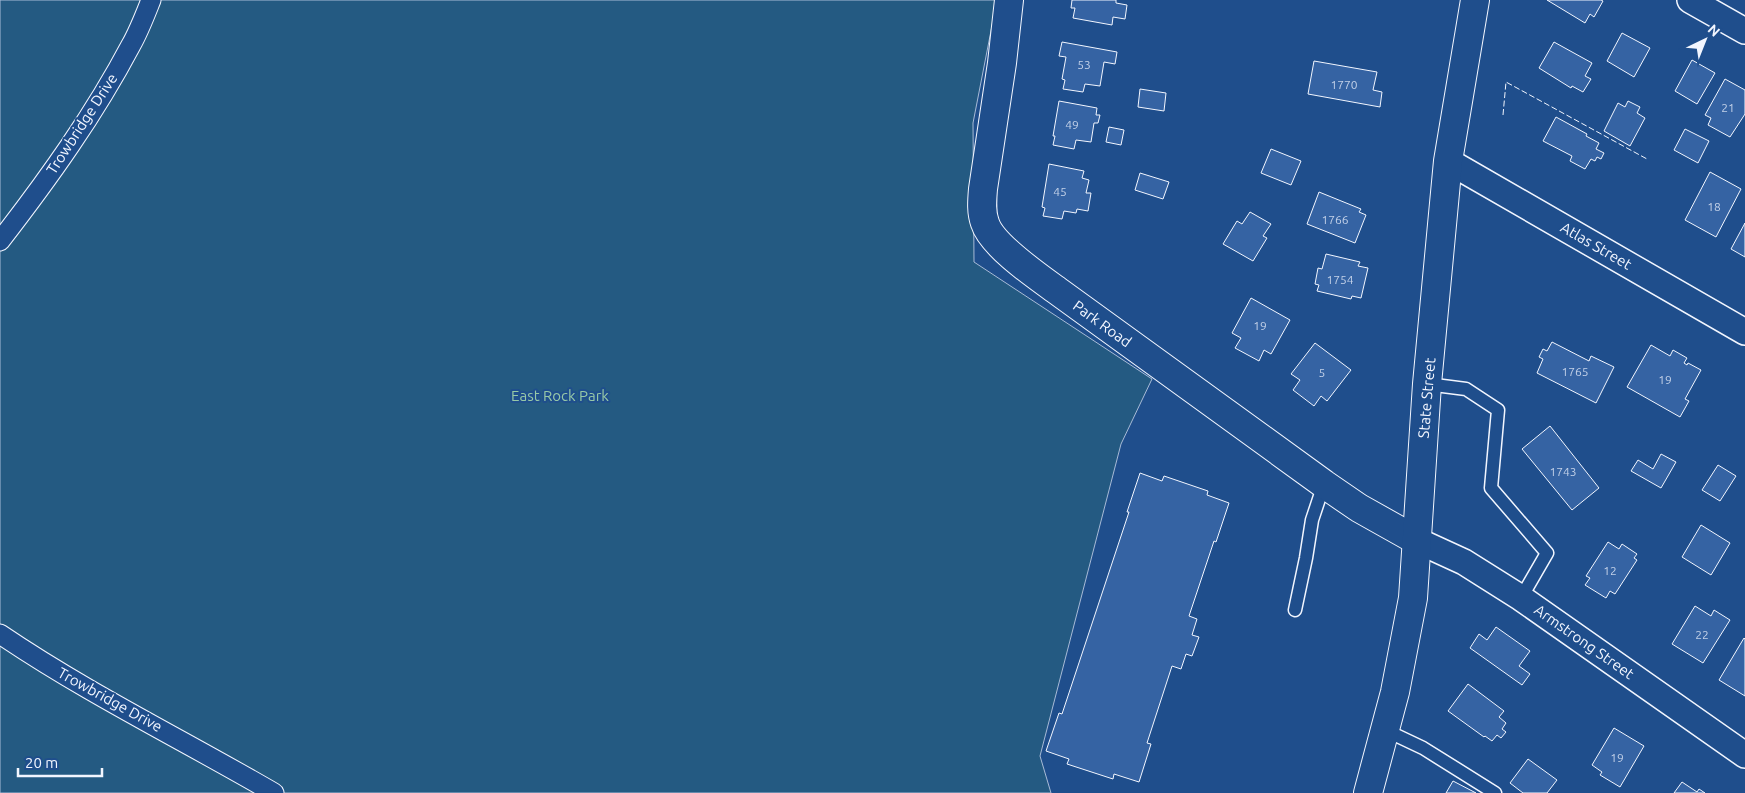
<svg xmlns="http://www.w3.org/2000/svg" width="1745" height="793" viewBox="0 0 1745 793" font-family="Ubuntu,sans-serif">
	<rect width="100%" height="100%" fill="#1f4e8c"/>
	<path fill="#245a82" stroke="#a8bbd7" d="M0 0H997L973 123 974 262 1152 379 1121 444 1040 756 1051 793H0Z"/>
	<g fill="#3563a3" stroke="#f2f6ff">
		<path d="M1072 0H1116V3L1127 5 1125 19 1113 17 1112 25 1073 18 1075 8H1071Z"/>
		<path d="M1547 0H1601L1603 1 1594 17 1590 14 1585 23Z"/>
		<path d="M1622 33 1650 48 1634 77 1607 61Z"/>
		<path d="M1062 42 1117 52 1115 64 1104 62 1100 86 1085 84 1083 92 1063 89 1065 80 1062 79 1066 57 1059 56Z"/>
		<path d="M1554 42 1592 63 1585 76 1591 79 1583 92 1572 86 1571 88 1539 68Z"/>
		<path d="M1692 60 1715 73 1697 104 1675 91Z"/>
		<path d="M1314 61 1377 72 1373 90 1382 92 1380 107 1308 94Z"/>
		<path d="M1725 79 1745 90V114L1730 137 1708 125 1711 118 1705 115Z"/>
		<path d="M1140 89 1166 93 1164 111 1138 107Z"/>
		<path d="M1059 101 1097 108 1096 115H1100L1098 123H1094L1091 142 1076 140 1074 149 1053 145 1055 136H1053Z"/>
		<path d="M1628 101 1640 107 1637 113 1645 118 1630 146 1604 131 1618 103 1625 107Z"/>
		<path d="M1556 117 1587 134 1586 136 1599 143 1596 149 1604 153 1601 159 1597 157 1595 161 1591 159 1585 169 1570 161 1572 156 1543 141Z"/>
		<path d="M1109 127 1124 130 1121 145 1106 142Z"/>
		<path d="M1685 129 1709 141 1698 163 1674 150Z"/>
		<path d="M1271 149 1301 161 1291 185 1261 173Z"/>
		<path d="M1049 164 1084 171 1082 178 1089 180 1086 193H1091L1088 211 1077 209 1076 213 1064 211 1062 219 1043 216 1045 208 1042 207Z"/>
		<path d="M1710 172 1741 189 1716 237 1685 220Z"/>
		<path d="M1140 173 1169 182 1163 199 1135 190Z"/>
		<path d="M1319 192 1361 209 1359 212 1366 215 1355 243 1307 224Z"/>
		<path d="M1250 212 1271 224 1263 236 1267 238 1253 261 1223 244 1237 221 1242 224Z"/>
		<path d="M1745 223V257L1731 249Z"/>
		<path d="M1326 254 1360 262 1358 266 1368 268 1361 298 1352 296 1351 299 1317 291 1319 285 1315 284 1318 268 1322 269Z"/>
		<path d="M1251 298 1290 320 1271 354 1264 350 1259 361 1235 348 1241 338 1232 333Z"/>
		<path d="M1552 342 1589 361 1591 356 1614 367 1596 403 1537 373 1543 359 1539 357 1543 349 1547 351Z"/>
		<path d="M1315 343 1351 370 1327 401 1321 396 1314 406 1293 390 1300 380 1291 374Z"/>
		<path d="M1651 345 1670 356 1673 350 1687 358 1684 363 1687 365 1688 363 1701 370 1685 399 1689 401 1680 417 1627 387Z"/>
		<path d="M1550 426 1599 488 1572 510 1522 449Z"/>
		<path d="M1661 454 1676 462 1661 488 1631 471 1638 460 1653 469Z"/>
		<path d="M1718 465 1736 476 1720 501 1702 490Z"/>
		<path d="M1140 473 1162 481 1164 476 1208 491 1207 495 1229 503 1216 542 1214 541 1189 616 1197 619 1192 635 1199 637 1192 656 1186 654 1181 669 1172 666 1147 743 1151 744 1139 782 1114 774 1113 779 1067 764 1069 759 1046 751 1059 713 1062 714 1129 512H1127Z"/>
		<path d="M1701 525 1730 543 1711 575 1682 557Z"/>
		<path d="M1608 542 1619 549 1622 544 1637 554 1634 558 1637 560 1615 594 1610 591 1606 598 1585 585 1590 578 1586 576Z"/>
		<path d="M1695 606 1711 616 1714 610 1730 620 1703 663 1672 644Z"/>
		<path d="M1496 627 1530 651 1519 666 1530 674 1522 685 1470 648 1479 634 1487 640Z"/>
		<path d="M1744 638 1745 639V696L1719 680Z"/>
		<path d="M1468 684 1504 711 1499 717 1506 723 1502 729 1506 732 1501 738 1497 735 1492 741 1485 736 1484 737 1448 711Z"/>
		<path d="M1614 728 1644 746 1620 787 1600 775 1602 772 1592 765Z"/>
		<path d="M1528 759 1557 780 1547 793H1523L1510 783Z"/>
		<path d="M1453 781 1476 793H1446Z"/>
		<path d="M1682 782 1697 792 1699 789 1705 793H1674Z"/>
	</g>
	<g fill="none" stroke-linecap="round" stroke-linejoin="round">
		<defs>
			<g id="service">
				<path d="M1427 384 1466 389 1498 410 1491 488 1547 553 1521 598"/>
				<path d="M1295 610 1306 558 1312 520 1324 484"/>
				<path d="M1385 730 1423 748 1495 793"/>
			</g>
			<g id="pedestrian">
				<path d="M0 241C48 179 94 115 131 45 139 31 145 15 151 0"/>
				<path d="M0 634C87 693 183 740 274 793"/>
			</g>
			<g id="minor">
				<path d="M1690 0 1745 31"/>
				<path d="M1448 161 1745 332"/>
				<path d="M1416 540 1464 562 1521 598 1745 755"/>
			</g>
			<path id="secondary" d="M1009 0 1002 63 983 189C982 201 981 212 985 223 992 246 1040 278 1059 292L1324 484 1359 508 1416 540"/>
			<path id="primary" d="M1368 793 1395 692 1413 598 1427 384 1448 161 1475 0"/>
		</defs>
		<use href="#service" stroke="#f2f6ff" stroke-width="15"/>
		<use href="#pedestrian" stroke="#f2f6ff" stroke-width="21"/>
		<use href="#minor" stroke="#f2f6ff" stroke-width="28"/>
		<use href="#secondary" stroke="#f2f6ff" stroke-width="30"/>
		<use href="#primary" stroke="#f2f6ff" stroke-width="30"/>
		<use href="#service" stroke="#1f4e8c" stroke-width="12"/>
		<use href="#pedestrian" stroke="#1f4e8c" stroke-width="19"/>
		<use href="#minor" stroke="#1f4e8c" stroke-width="25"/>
		<use href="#secondary" stroke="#1f4e8c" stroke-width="28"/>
		<use href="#primary" stroke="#1f4e8c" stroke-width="28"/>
		<path stroke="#f2f6ff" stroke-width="1" stroke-dasharray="6 2.5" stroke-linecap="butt" d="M1503 115 1506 82 1647 159"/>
	</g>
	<g text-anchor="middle" stroke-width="4" stroke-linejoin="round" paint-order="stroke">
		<g font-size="12" fill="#c3d1e8">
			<text x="1084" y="69">53</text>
			<text x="1344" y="89">1770</text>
			<text x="1728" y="112">21</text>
			<text x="1072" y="129">49</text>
			<text x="1060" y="196">45</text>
			<text x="1714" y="211">18</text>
			<text x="1335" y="224">1766</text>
			<text x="1340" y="284">1754</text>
			<text x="1260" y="330">19</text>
			<text x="1575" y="376">1765</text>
			<text x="1322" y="377">5</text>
			<text x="1665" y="384">19</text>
			<text x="1563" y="476">1743</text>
			<text x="1610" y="575">12</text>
			<text x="1702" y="639">22</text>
			<text x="1617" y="762">19</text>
		</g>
		<g font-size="15" fill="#f2f6ff" stroke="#1f4e8c">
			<text transform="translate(82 124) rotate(-57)" y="5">Trowbridge Drive</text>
			<text transform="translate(1596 246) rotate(30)" y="5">Atlas Street</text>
			<text transform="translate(1102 324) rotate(36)" y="5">Park Road</text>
			<text transform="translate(1427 398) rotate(-85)" y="5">State Street</text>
			<text transform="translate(1584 642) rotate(35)" y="5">Armstrong Street</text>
			<text transform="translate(110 700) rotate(29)" y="5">Trowbridge Drive</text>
		</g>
		<g font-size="15" fill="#97c8a6" stroke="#1f4e8c">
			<text x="560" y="401">East Rock Park</text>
		</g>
	</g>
	<g transform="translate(1705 40) rotate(43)" stroke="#1f4e8c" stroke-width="4" paint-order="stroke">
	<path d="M0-4L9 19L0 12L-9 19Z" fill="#f2f6ff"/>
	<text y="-8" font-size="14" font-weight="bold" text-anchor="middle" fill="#f2f6ff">N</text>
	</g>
	<path d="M18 768v8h84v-8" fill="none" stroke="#f2f6ff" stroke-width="2.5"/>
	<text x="25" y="768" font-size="15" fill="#f2f6ff" stroke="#1f4e8c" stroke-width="4" paint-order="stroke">20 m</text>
</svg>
